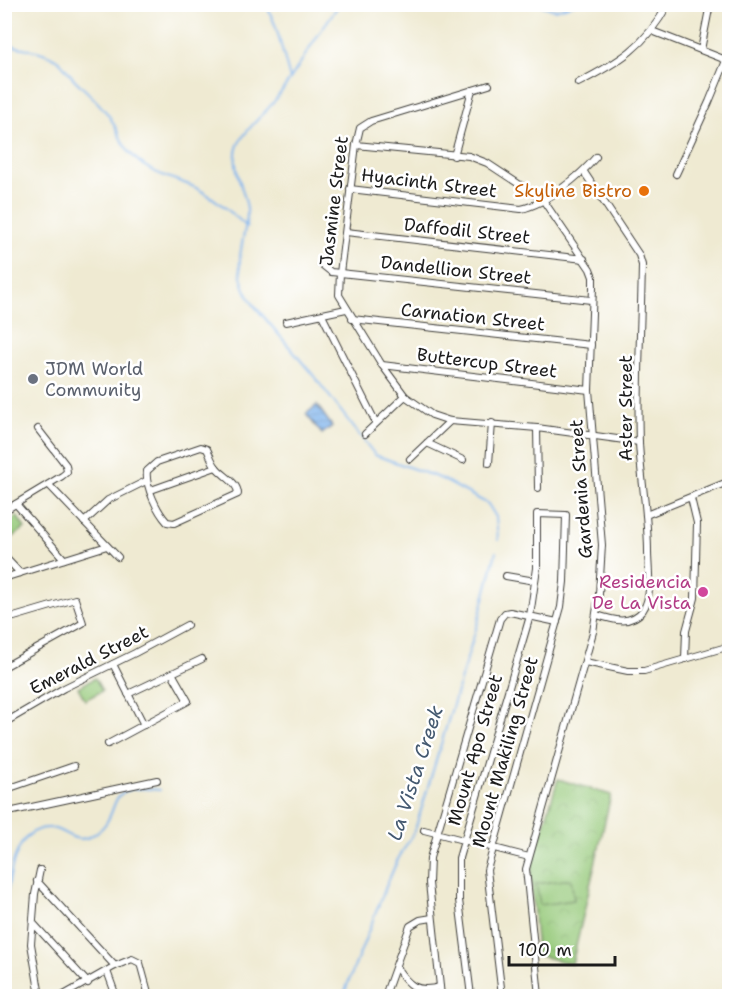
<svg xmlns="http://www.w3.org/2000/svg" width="734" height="1001" viewBox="0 0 734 1001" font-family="'Shantell Sans',sans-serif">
	<defs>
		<pattern id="park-crowns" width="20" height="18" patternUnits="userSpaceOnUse" patternTransform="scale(1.5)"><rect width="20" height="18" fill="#95c979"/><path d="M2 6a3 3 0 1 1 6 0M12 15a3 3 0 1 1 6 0" fill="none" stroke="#80ac68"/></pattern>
		<pattern id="water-rules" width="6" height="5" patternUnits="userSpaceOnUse" patternTransform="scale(1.5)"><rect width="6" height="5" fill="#7fb4ed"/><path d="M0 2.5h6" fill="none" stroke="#6d9acb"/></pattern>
	</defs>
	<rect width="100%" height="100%" fill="#fff"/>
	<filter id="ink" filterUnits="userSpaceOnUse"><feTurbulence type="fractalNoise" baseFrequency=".0167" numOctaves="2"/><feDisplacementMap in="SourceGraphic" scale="12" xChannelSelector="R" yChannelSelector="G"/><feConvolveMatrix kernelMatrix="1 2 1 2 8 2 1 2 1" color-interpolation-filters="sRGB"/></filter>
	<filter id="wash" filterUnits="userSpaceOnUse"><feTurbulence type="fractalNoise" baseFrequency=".008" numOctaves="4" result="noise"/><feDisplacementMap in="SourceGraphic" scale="24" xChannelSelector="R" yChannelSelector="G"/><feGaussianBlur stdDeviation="1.35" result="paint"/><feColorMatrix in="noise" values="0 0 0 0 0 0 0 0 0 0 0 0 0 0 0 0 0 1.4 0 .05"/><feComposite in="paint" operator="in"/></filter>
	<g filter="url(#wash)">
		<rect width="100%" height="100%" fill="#efead2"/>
		<path fill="url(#park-crowns)" stroke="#58724a" stroke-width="1.5" d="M558 779 611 795 572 964 537 955 531 877 532 863Z"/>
		<g fill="#95c979" stroke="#58724a" stroke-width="1.5">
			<path d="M17 516 25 528 5 543V525Z"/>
			<path d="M95 678 102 691 85 700 78 687Z"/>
			<path d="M571 879 574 900 540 905 536 884Z"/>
		</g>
		<path fill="url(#water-rules)" stroke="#4e6884" stroke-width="1.5" d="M317 405 332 426 322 434 306 414Z"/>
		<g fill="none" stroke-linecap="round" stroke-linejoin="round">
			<g stroke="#7fb4ed" stroke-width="2">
				<path d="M266 4 276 27 290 79"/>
				<path d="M340 4C316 34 299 69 276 99 265 114 246 128 238 145 230 164 244 189 247 208 248 221 244 231 242 244 237 267 240 284 253 304L313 375 375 455 442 479 488 504 496 517 498 540"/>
				<path d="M538 4 555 10 574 4"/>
				<path d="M4 42 8 45C24 49 42 50 56 59 63 63 68 73 74 79 86 91 99 102 109 116 118 129 121 146 135 158 151 174 172 178 192 186 213 196 230 211 247 227"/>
				<path d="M4 922C7 896 9 825 50 828 64 829 74 844 89 837 129 818 95 780 160 790"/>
				<path d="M343 996 385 889 397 861 415 830 478 622 496 552"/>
			</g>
		</g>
	</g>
	<g filter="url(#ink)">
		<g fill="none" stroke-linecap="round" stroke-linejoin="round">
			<defs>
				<g id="minor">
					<path d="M652 31 726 60"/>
					<path d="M701 50 710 4"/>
					<path d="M578 83C619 62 646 46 668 4"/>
					<path d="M489 85 371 121 360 128 356 145 340 273 339 295 382 365 405 396 432 415 450 421 537 428 639 442"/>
					<path d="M356 145 469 156 487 163 543 200 590 269 593 277V288L589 390 602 545 599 594 593 632 526 869 539 996"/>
					<path d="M454 156 472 90"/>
					<path d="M584 172 639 255 642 265C641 324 637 384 639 443 641 479 648 515 648 552 648 569 653 596 643 610 631 626 612 620 597 615"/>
					<path d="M676 174 709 102 730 51"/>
					<path d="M350 189 521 209C546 204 580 176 596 157"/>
					<path d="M346 232 584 259"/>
					<path d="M321 264 331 272 591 300"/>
					<path d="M322 315 376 423"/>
					<path d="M352 319 591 345"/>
					<path d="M286 322 346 309"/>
					<path d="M382 365 589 390"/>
					<path d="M537 428 538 488"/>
					<path d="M365 434 405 396"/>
					<path d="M427 443 463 460"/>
					<path d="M201 447 207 449C210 455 212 462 216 467 223 476 238 482 238 494L174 523 167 522C157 511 145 486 147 471L157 462Z"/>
					<path d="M410 459 450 421"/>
					<path d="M489 463 492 423"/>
					<path d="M49 485 118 557"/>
					<path d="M151 490 216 467"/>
					<path d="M16 504 64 559"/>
					<path d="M4 511 62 476 67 472 66 465 38 429"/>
					<path d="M646 515 730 481"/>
					<path d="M84 522 108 500 146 481"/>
					<path d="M4 556 20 573"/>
					<path d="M506 576 535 581"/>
					<path d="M4 578 107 546"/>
					<path d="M4 620 75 599 83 623 4 667"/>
					<path d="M685 659 686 631 695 598 697 523 691 498"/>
					<path d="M585 662 628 671H644L730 646"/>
					<path d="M113 664 144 725"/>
					<path d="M128 694 202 659"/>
					<path d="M4 723 64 688 135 653 187 625"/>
					<path d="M108 744 188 701 172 673"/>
					<path d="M4 790 74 766"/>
					<path d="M4 813 157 780"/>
					<path d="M424 830 529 857"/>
					<path d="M40 870 35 894 31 944 40 996"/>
					<path d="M37 881 115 966"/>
					<path d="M33 923 88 983"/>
					<path d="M396 967C409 986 416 993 440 987"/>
					<path d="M107 971 116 996"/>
					<path d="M62 996 115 966 132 959 140 963 149 996"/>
					<path d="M388 996 387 990 410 926 420 920 432 918"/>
					<path d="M441 996 429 883 430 858 500 619 505 613 510 612 557 622"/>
					<path d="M471 996 459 900V858L530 616 537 568V514L566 515 564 582 561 607 487 870 502 996"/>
				</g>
			</defs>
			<use href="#minor" stroke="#3c3b37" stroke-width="8"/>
			<use href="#minor" stroke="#fff" stroke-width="6"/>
		</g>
	</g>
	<circle fill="#e8710a" stroke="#fff" stroke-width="2" cx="644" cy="191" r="6"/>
	<circle fill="#6b7280" stroke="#fff" stroke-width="2" cx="33" cy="379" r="6"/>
	<circle fill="#d1479c" stroke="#fff" stroke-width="2" cx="703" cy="592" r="6"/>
	<g text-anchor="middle" stroke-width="5" stroke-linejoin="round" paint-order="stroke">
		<g font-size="18" fill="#1c1c1c" stroke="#fff">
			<text transform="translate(429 183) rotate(7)" y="6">Hyacinth Street</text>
			<text transform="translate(334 201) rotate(-83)" y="6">Jasmine Street</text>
			<text transform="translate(467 231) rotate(6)" y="6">Daffodil Street</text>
			<text transform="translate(456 270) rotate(6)" y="6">Dandellion Street</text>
			<text transform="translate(473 317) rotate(6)" y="6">Carnation Street</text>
			<text transform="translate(487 363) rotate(7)" y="6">Buttercup Street</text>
			<text transform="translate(626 408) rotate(-90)" y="6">Aster Street</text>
			<text transform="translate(581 489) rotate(-94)" y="6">Gardenia Street</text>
			<text transform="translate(89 660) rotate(-27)" y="6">Emerald Street</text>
			<text transform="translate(475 750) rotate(-74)" y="6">Mount Apo Street</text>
			<text transform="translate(505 752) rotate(-74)" y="6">Mount Makiling Street</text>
		</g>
		<g font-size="18" fill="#c56008" stroke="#fff" text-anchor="end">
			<text x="632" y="197">Skyline Bistro</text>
		</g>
		<g font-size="18" fill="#5b616d" stroke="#fff" text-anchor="start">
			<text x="45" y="375">JDM World<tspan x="45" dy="21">Community</tspan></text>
		</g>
		<g font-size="18" fill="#b23c85" stroke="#fff" text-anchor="end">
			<text x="691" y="588">Residencia<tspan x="691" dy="21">De La Vista</tspan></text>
		</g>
		<g font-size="20" font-style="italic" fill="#445970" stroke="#fff">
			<text transform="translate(415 773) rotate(-72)" y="7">La Vista Creek</text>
		</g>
	</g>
	<rect width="734" height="1001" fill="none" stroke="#fff" stroke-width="24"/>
	<path d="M509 956v9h106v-9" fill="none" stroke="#1c1c1c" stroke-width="3"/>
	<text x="518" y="956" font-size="18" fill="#1c1c1c" stroke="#ffffff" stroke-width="4.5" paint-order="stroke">100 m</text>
</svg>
